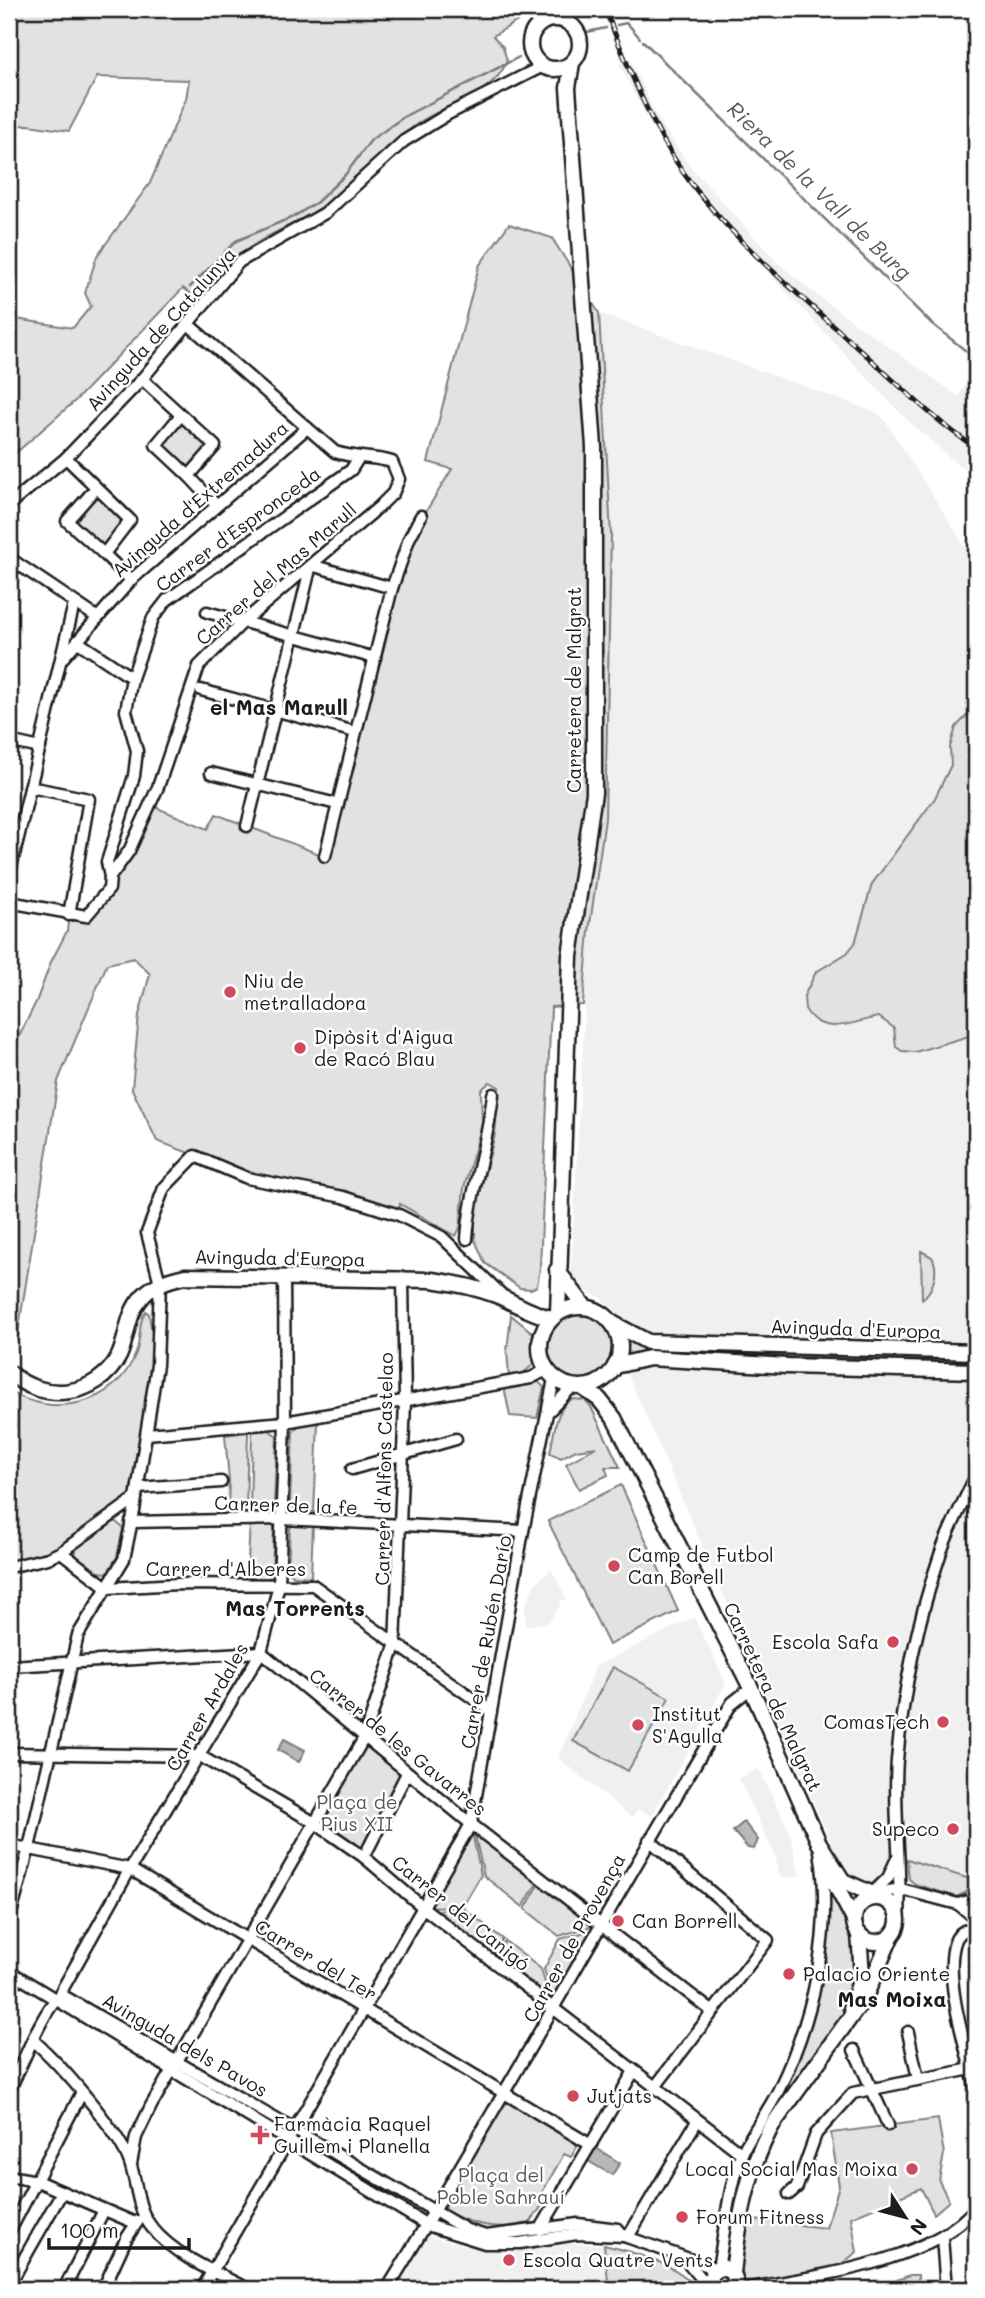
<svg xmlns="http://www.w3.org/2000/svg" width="985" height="2298" viewBox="0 0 985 2298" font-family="Mali,sans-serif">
	<rect width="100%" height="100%" fill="#fff"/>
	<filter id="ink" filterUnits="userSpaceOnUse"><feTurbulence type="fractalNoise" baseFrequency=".0143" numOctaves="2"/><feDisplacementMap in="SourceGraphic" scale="14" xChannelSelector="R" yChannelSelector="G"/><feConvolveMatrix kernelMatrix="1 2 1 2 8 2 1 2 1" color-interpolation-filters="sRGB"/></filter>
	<g filter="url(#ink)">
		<g fill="#f0f0f0">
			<path d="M630 59 657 117 689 165 778 263 819 297 958 396 973 374 976 376V475L957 464 905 418 709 210 679 172 648 120 619 64Z"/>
			<path d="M599 313 875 412 884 419 976 564V706L956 727 950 747 951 765 935 798 872 884 855 943 847 953 820 967 811 978 804 996 808 1015 820 1024 841 1027 879 1017 885 1019 894 1029 896 1047 908 1052 976 1034V1881L894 1856 892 1868 876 1882 868 1884 855 1881 845 1874 628 1375 647 1336 632 1326 600 1297 579 1289 571 1273 589 931 605 819 611 535Z"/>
			<path d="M551 1569 567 1600H561L560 1606 549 1622 526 1626 525 1605 535 1584Z"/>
			<path d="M694 1617 726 1683 652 1816 637 1809 633 1818 558 1758 596 1666Z"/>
			<path d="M759 1769 790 1833 800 1876 780 1878 775 1855 738 1778Z"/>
			<path d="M427 2236 475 2248 515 2251 558 2243 603 2245 608 2289H395Z"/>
		</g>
		<g fill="#e2e2e2" stroke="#7f7f7f" stroke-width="2">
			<path d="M9 9H530L524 17 493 36 503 47 507 61C492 98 446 103 417 124 384 149 358 180 325 205 303 221 278 229 255 244 232 259 215 278 197 298L183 288 76 400 9 459V318L73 328 91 306 85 293 97 256 150 183 186 99 189 80 97 77 69 131 29 125 9 126Z"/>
			<path d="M509 224 552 238 599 313 611 535 605 819 589 931 583 1005 551 1007 540 1268 537 1286 531 1289 520 1288 485 1263 475 1240V1212L495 1134 499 1087 490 1082 481 1090 482 1124 464 1188 460 1228 456 1236 400 1204 399 1215 266 1182 157 1141 132 1089 139 1015 150 974 134 958 107 964 58 1081 17 1340 9 1339V1057L36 1002 51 962 67 931 69 915 86 916 109 889 150 805 208 829 216 814 324 856 409 539 452 469 428 462 479 266Z"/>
			<path d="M181 415 214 448 189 476 156 446Z"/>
			<path d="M96 488 130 520 104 554 67 521Z"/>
			<path d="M976 706V1034L915 1052 902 1051 896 1047 894 1028 879 1017C853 1021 823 1039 805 1009L804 996 816 972 847 953 855 943 872 884 935 798 951 765 950 747 956 727Z"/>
			<path d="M921 1251 932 1257C939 1270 934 1290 922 1299Z"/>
			<path d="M146 1311 149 1314 157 1365 136 1497 61 1552 9 1567V1391C54 1419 116 1405 136 1353 141 1340 138 1321 146 1311Z"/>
			<circle cx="580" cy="1346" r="35"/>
			<path d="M511 1315 533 1333 534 1364 521 1375 509 1376 507 1351Z"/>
			<path d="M624 1336 976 1356V1363L646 1351 626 1356Z"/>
			<path d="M536 1380 544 1387 537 1418 510 1416 504 1387Z"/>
			<path d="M572 1399 585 1400 590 1405 620 1467H605L608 1475 579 1489 566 1464 596 1447 576 1450 561 1458 550 1453C554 1436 555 1407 572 1399Z"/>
			<path d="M318 1423 314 1512 296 1510 290 1504 293 1432 298 1426Z"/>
			<path d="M269 1430 277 1436 274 1503 268 1509H250L252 1432Z"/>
			<path d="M248 1432 246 1510 228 1512 229 1480 225 1435Z"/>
			<path d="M621 1485 678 1611 609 1645 548 1521Z"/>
			<path d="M115 1521 123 1528 117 1557 107 1573 97 1572 76 1556V1548Z"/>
			<path d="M267 1521 274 1527 272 1574 266 1580H247L250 1522Z"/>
			<path d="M296 1522 313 1524 311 1577 294 1576 288 1571 290 1528Z"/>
			<path d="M613 1667 669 1698 628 1771 573 1741Z"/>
			<path d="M364 1742 403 1773 364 1857 323 1825Z"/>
			<path d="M471 1827 481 1875 463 1906 428 1907Z"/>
			<path d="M473 1827 539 1880 523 1907 484 1876Z"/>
			<path d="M907 1859 976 1881V1888L956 1897 915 1884 909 1879Z"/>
			<path d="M827 1878C836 1895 845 1910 849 1928 851 1933 855 1937 856 1942 866 2000 819 2060 780 2098 816 2028 830 1957 827 1878Z"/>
			<path d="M541 1881 596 1925 559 1936 525 1909Z"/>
			<path d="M463 1908 503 1939 490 1959 430 1911Z"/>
			<path d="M599 1928 555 2006 544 1969 560 1939Z"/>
			<path d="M505 1941 541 1969 552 2007 492 1961Z"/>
			<path d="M515 2102 574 2138 577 2147 571 2157 564 2154 540 2196 545 2201 530 2223C500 2231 473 2226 447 2212L444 2202 503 2104Z"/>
			<path d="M938 2119 944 2154 939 2181 949 2201 934 2214 921 2188 851 2217 857 2252 836 2268 747 2284 740 2274 744 2219 826 2228 839 2186 831 2133Z"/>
			<path d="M604 2245C629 2251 684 2265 695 2289H609Z"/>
			<path d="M910 2275H918L919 2289H874Z"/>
		</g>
		<g fill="#b8b8b8" stroke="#7a7a7a" stroke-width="2">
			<path d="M284 1739 305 1750 299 1762 278 1750Z"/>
			<path d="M744 1822 758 1840 754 1849 748 1848 733 1831Z"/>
			<path d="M596 2148 620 2163 612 2175 588 2161Z"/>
		</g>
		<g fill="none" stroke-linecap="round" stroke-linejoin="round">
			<g stroke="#7a7a7a" stroke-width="2.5">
				<path d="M617 25 627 23 640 38"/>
				<path d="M587 32 606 28"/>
				<path d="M643 41 931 323 976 359"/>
				<path d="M190 287 236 241 295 216 317 202 345 175 371 140 405 116 519 57"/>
			</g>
			<defs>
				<g id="street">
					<path d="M142 379 215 446 189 476 216 505"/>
					<path d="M181 415 156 445 189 476"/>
					<path d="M66 458 130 520 104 554 131 580"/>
					<path d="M96 488 67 521 104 554"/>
					<path d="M9 505 66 458 142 379 239 262 325 213 404 141 448 114 543 66"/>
					<path d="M9 558 98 618"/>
					<path d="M207 612 375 658"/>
					<path d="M78 642 132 678"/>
					<path d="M61 660 131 580 307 428"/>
					<path d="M201 690 355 732"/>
					<path d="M9 741 40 748"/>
					<path d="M211 773 337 804"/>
					<path d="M30 787 89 799 69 915"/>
					<path d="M247 826 311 565 392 588"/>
					<path d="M325 856 392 588 409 539 421 516"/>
					<path d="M9 876 74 604"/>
					<path d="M110 877 107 862 134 776 137 751 126 711 132 678 153 618 167 600 351 470 358 459"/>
					<path d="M9 902 86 916 109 889 110 877 129 851 158 787 199 666 242 623 379 507 393 493 399 479 392 462C372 456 357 459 335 452L188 324"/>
					<path d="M467 1239C470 1190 488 1144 493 1094"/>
					<path d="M550 1410 572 1387"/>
					<path d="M147 1434 285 1422 531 1378 546 1370"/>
					<path d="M352 1469 456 1439"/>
					<path d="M138 1488 221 1482"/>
					<path d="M131 1522 283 1519 523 1531"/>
					<path d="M61 1552 108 1588 178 1584 313 1585 491 1711"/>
					<path d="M9 1567 48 1558 61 1552 136 1498"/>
					<path d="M9 1666 261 1652 471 1824 713 2012"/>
					<path d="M9 1753 200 1756 315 1823 364 1857 425 1909 742 2154"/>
					<path d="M649 1840 768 1940 655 2087"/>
					<path d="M9 1845 130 1869 591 2145"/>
					<path d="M364 1857 407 1773"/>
					<path d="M871 1894 901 1889 958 1904"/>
					<path d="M862 1903 888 1878 897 1858"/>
					<path d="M974 1917 958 1904 976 1899"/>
					<path d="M899 1919C902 1866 893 1813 897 1760 903 1690 918 1619 941 1552 950 1526 965 1500 976 1475"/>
					<path d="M9 1921 29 1848 78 1635 124 1559 134 1511 157 1365 160 1283 147 1233 164 1188 195 1156 247 1178 343 1197 399 1215 442 1237 501 1294"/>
					<path d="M976 1926C967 1929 958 1932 955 1942 943 1979 967 2051 976 2089"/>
					<path d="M9 1971 427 2225 485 2243H520L577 2234 624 2236 717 2269"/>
					<path d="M58 1997 67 1998 467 2230 486 2236 578 2224 618 2229 624 2236"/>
					<path d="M908 2032 918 2079"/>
					<path d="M34 2041C60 2064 120 2132 130 2163 138 2186 136 2209 153 2229 175 2256 217 2273 248 2289"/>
					<path d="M854 2050 888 2125"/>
					<path d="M9 2090C25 2060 37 2022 58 1997L130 1869 261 1652 279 1585 285 1422 284 1276"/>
					<path d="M131 2164 136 2137 151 2106 364 1738 395 1646 405 1402 403 1279"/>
					<path d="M9 2176 37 2181 135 2223"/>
					<path d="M789 2194 797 2187 816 2134 853 2093 971 2069"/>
					<path d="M12 2227 81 2094"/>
					<path d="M540 2230 634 2071"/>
					<path d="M628 2237 697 2121"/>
					<path d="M942 2237 946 2289"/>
					<path d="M685 2259 707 2285"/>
					<path d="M718 2268C725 2232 727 2193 740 2158 748 2137 769 2111 779 2089 814 2017 833 1930 820 1851"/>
					<path d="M9 2285 62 2192"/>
					<path d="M64 2289 104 2210"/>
					<path d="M103 2289 126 2239 138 2221"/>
					<path d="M202 2289 471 1824 523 1531 554 1379"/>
					<path d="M387 2289C506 2096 614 1897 732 1703L751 1688"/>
					<path d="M744 2289C811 2277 933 2262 976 2207"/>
				</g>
				<g id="secondary">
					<circle cx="555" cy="44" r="25"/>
					<path d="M557 1270 585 1307"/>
					<circle cx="580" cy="1347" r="40"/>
					<path d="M558 1313 570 956 594 793V447L568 88 572 63"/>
					<path d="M612 1323 648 1342 976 1352"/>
					<path d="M615 1366 649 1358 787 1366 976 1371"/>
					<path d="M9 1372C42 1403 97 1398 119 1356 127 1339 127 1316 139 1301 150 1285 167 1280 185 1276L432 1280C454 1283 475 1287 496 1295 516 1303 529 1313 551 1318"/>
					<path d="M583 1388 599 1399 614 1418 751 1688 819 1843 843 1881 884 1899"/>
					<path d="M828 1871 854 1920"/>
					<circle cx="876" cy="1920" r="22"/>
					<path d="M851 2008 862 1975 859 1934"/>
					<path d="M733 2273C739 2220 746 2175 771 2127L865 1997 891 1937"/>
					<path d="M707 2289 713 2272 722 2267 733 2273 738 2289"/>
				</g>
			</defs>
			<use href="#street" stroke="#1c1c1c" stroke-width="15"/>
			<use href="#secondary" stroke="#1c1c1c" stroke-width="19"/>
			<use href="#street" stroke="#fff" stroke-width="10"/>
			<use href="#secondary" stroke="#fff" stroke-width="14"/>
			<defs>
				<path id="rail" d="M605 9C627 64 649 123 683 172 726 234 798 294 855 345 894 380 932 419 976 448"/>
			</defs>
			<use href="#rail" stroke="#1c1c1c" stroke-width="5"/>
			<use href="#rail" stroke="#fff" stroke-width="2.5" stroke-dasharray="8" stroke-linecap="butt"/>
		</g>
	</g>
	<g fill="#d1495b" stroke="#fff" stroke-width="2.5">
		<circle cx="230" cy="992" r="7"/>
		<circle cx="300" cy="1048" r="7"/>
		<circle cx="614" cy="1566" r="7"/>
		<circle cx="893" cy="1642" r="7"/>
		<circle cx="943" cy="1722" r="7"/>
		<circle cx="638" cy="1725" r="7"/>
		<circle cx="953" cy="1829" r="7"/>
		<circle cx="618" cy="1921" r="7"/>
		<circle cx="789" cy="1974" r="7"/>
		<circle cx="573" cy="2096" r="7"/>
		<path d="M256.5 2124.5h7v7h7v7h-7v7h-7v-7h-7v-7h7z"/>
		<circle cx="912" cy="2169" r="7"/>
		<circle cx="682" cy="2217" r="7"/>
		<circle cx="509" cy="2260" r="7"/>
	</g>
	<g text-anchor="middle" stroke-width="5" stroke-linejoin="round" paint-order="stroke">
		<g font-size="19" fill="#1c1c1c" stroke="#fff">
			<text transform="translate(161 329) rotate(-48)" y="7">Avinguda de Catalunya</text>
			<text transform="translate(200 499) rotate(-41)" y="7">Avinguda d'Extremadura</text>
			<text transform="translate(238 529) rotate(-36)" y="7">Carrer d'Espronceda</text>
			<text transform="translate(276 574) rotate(-41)" y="7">Carrer del Mas Marull</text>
			<text transform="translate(574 690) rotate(-90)" y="7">Carretera de Malgrat</text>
			<text transform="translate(280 1258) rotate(1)" y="7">Avinguda d'Europa</text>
			<text transform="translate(856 1329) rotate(2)" y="7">Avinguda d'Europa</text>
			<text transform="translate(384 1469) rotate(-89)" y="7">Carrer d'Alfons Castelao</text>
			<text transform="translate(286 1505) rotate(2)" y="7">Carrer de la fe</text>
			<text x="226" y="1576">Carrer d'Alberes</text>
			<text transform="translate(486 1642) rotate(-80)" y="7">Carrer de Rubén Darío</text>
			<text transform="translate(773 1697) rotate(65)" y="7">Carretera de Malgrat</text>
			<text transform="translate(207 1707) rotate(-60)" y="7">Carrer Ardales</text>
			<text transform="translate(398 1742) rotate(39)" y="7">Carrer de les Gavarres</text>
			<text transform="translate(461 1913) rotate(39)" y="7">Carrer del Canigó</text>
			<text transform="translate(574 1938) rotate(-61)" y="7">Carrer de Provença</text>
			<text transform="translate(316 1960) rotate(31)" y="7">Carrer del Ter</text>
			<text transform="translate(185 2045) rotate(30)" y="7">Avinguda dels Pavos</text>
		</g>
		<g font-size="19" fill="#1c1c1c" stroke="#fff" text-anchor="start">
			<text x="244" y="988">Niu de<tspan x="244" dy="22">metralladora</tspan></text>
			<text x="314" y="1044">Dipòsit d'Aigua<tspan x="314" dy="22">de Racó Blau</tspan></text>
			<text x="628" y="1562">Camp de Futbol<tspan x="628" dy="22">Can Borell</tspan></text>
			<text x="879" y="1649" text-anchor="end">Escola Safa</text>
			<text x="652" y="1721">Institut<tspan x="652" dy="22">S'Agulla</tspan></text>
			<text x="929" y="1729" text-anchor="end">ComasTech</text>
			<text x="939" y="1836" text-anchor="end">Supeco</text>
			<text x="632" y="1928">Can Borrell</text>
			<text x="803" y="1981">Palacio Oriente</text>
			<text x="587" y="2103">Jutjats</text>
			<text x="274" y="2131">Farmàcia Raquel<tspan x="274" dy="22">Guillem i Planella</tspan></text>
			<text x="898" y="2176" text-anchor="end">Local Social Mas Moixa</text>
			<text x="696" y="2224">Forum Fitness</text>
			<text x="523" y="2267">Escola Quatre Vents</text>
		</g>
		<g font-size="19" fill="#575757" stroke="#fff">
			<text x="357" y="1809">Plaça de<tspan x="357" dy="22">Pius XII</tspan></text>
			<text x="501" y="2182">Plaça del<tspan x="501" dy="22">Poble Sahrauí</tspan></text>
		</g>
		<g font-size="21" font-style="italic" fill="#5a5a5a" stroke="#fff">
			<text transform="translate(819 191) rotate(44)" y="7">Riera de la Vall de Burg</text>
		</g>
		<g font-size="21" font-weight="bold" fill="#1c1c1c" stroke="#fff">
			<text x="279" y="715">el Mas Marull</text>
			<text x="295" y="1616">Mas Torrents</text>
			<text x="892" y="2007">Mas Moixa</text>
		</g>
	</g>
	<rect width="985" height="2298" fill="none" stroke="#fff" stroke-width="35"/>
	<rect x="18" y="18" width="950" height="2263" fill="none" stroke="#1c1c1c" stroke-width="2.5" filter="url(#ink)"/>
	<g transform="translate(905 2217) rotate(126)" stroke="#ffffff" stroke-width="5" paint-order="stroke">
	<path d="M0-5L12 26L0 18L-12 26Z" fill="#1c1c1c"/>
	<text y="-10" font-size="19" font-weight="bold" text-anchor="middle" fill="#1c1c1c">N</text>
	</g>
	<path d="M49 2238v10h140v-10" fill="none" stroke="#1c1c1c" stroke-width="3.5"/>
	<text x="60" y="2238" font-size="21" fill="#1c1c1c" stroke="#ffffff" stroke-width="5" paint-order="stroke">100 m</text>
</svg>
